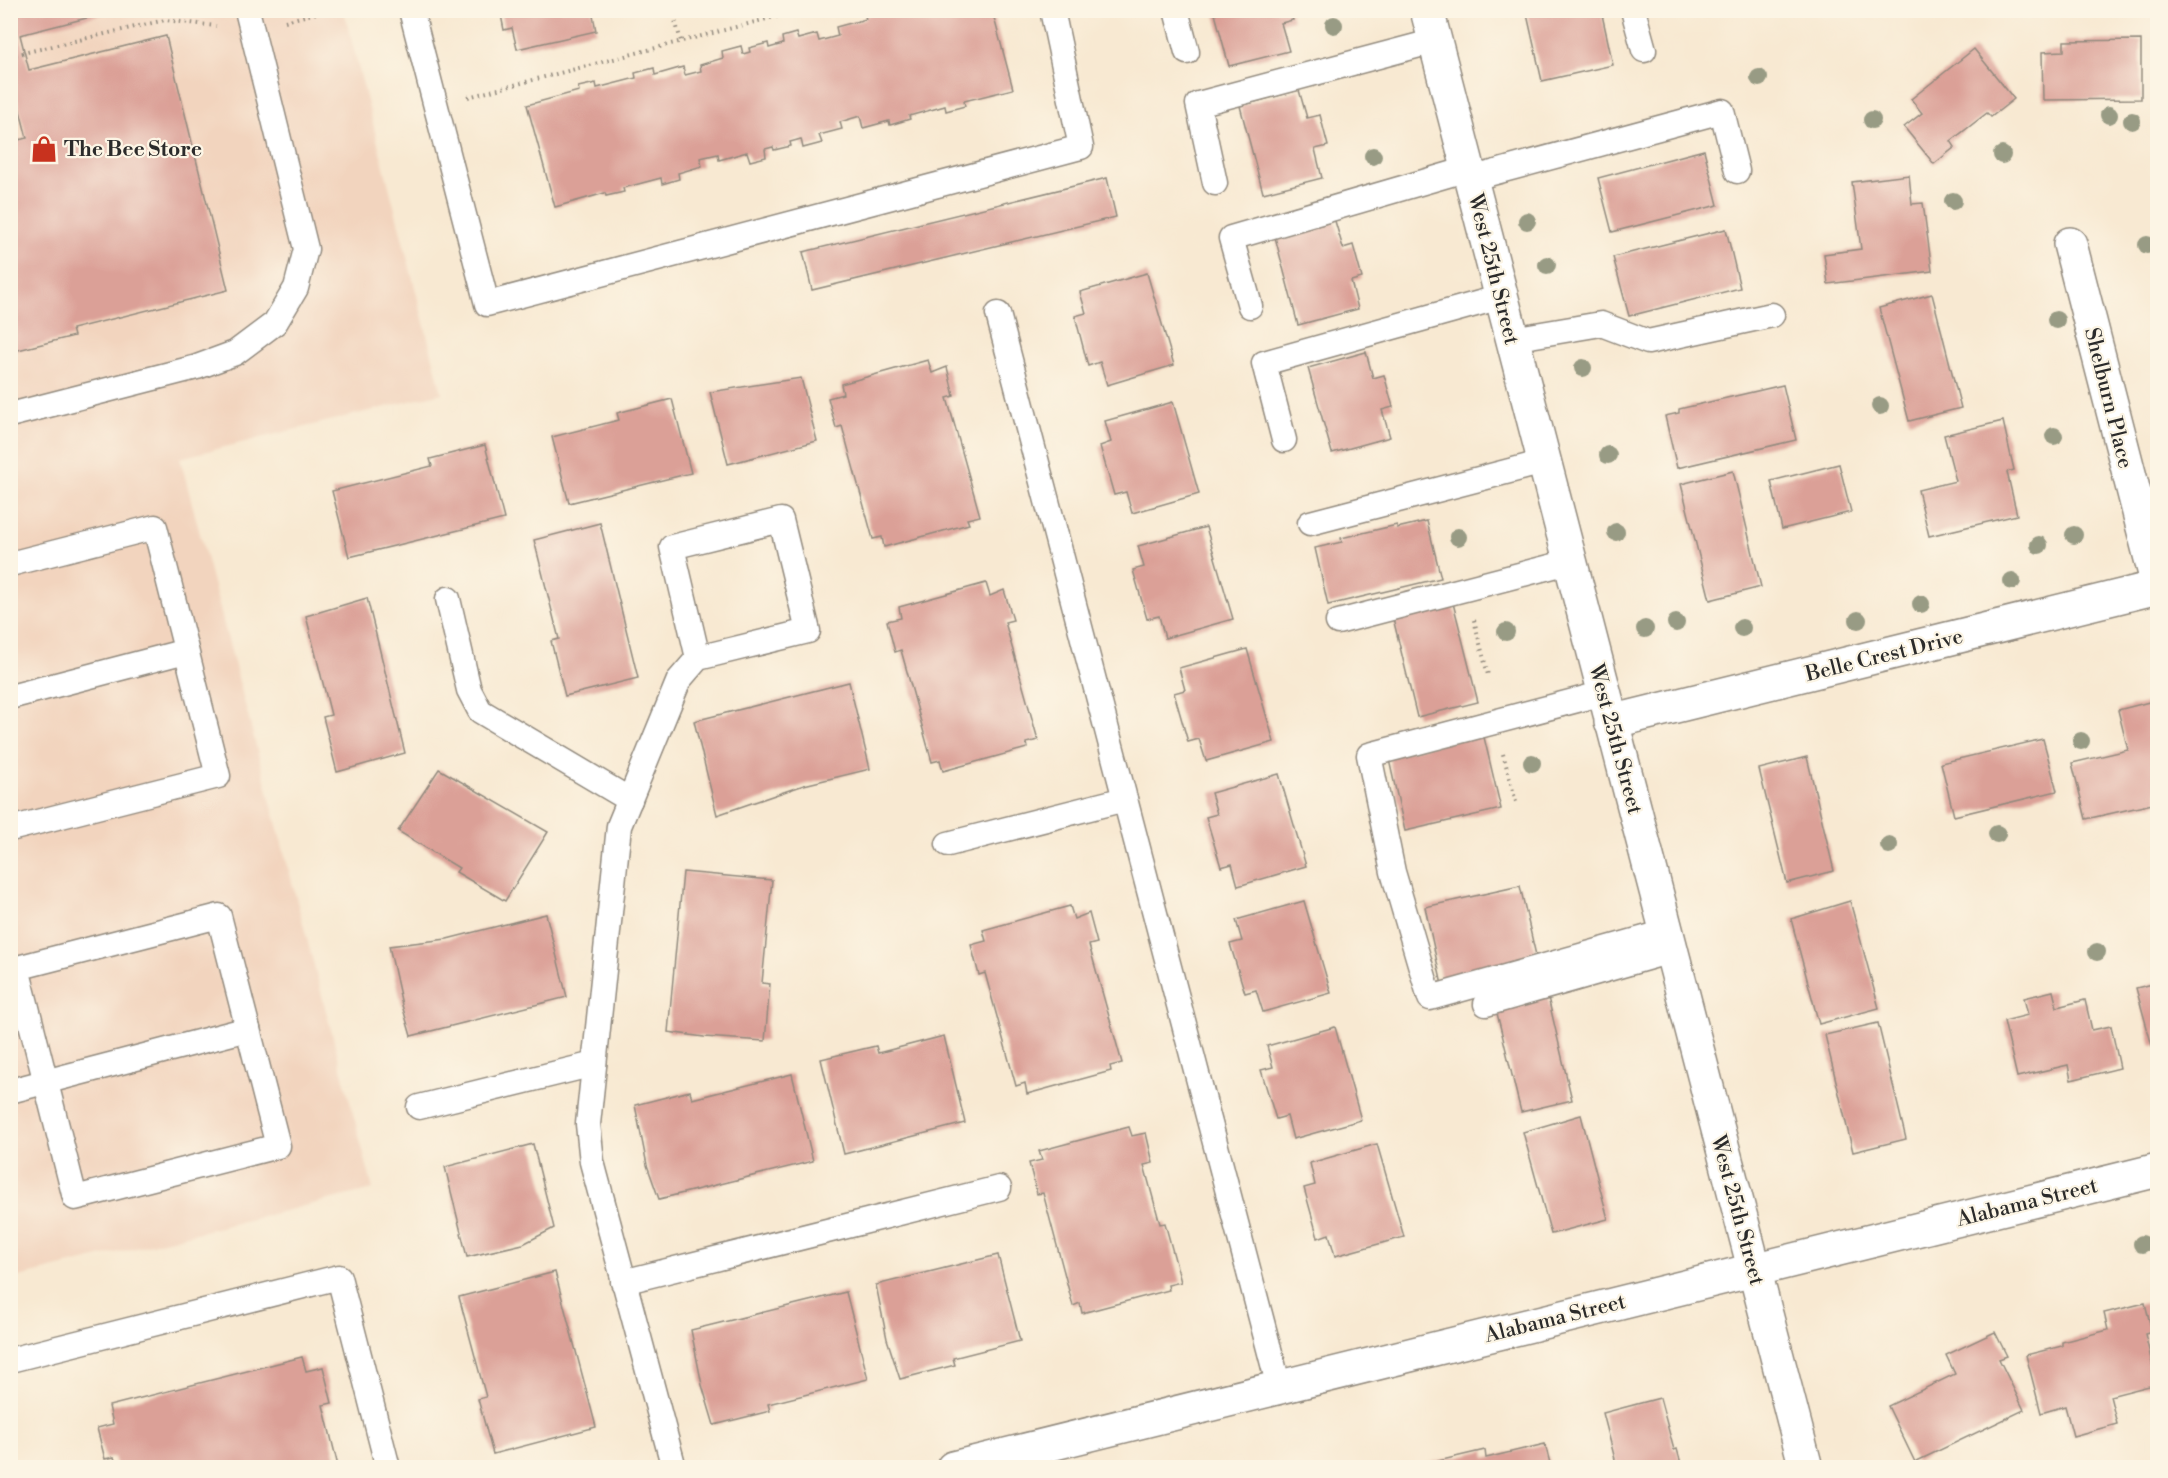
<svg xmlns="http://www.w3.org/2000/svg" width="2168" height="1478" viewBox="0 0 2168 1478" font-family="'Libre Bodoni',serif">
	<rect width="100%" height="100%" fill="#fcf5e5"/>
	<filter id="ink" filterUnits="userSpaceOnUse"><feTurbulence type="fractalNoise" baseFrequency=".0167" numOctaves="2"/><feDisplacementMap in="SourceGraphic" scale="12" xChannelSelector="R" yChannelSelector="G"/><feConvolveMatrix kernelMatrix="1 2 1 2 8 2 1 2 1" color-interpolation-filters="sRGB"/></filter>
	<filter id="wash" filterUnits="userSpaceOnUse"><feTurbulence type="fractalNoise" baseFrequency=".008" numOctaves="4" result="noise"/><feDisplacementMap in="SourceGraphic" scale="24" xChannelSelector="R" yChannelSelector="G"/><feGaussianBlur stdDeviation="1.35" result="paint"/><feColorMatrix in="noise" values="0 0 0 0 0 0 0 0 0 0 0 0 0 0 0 0 0 1.4 0 .05"/><feComposite in="paint" operator="in"/></filter>
	<g filter="url(#wash)">
		<rect width="100%" height="100%" fill="#f8e9d2"/>
		<path fill="#f2d4be" d="M10 11H344L442 393 180 458 373 1189 11 1279Z"/>
		<g id="blocks">
			<g fill="#dba097">
				<path d="M10 10H118L20 35 29 70 166 36 228 290 72 329 74 336 10 352V142L27 138 10 72Z"/>
				<path d="M500 10H592L596 31 517 49 512 28 504 30Z"/>
				<path d="M883 10 884 14 896 10H992L1013 89 964 101 965 106 946 111 945 106 909 116 910 119 890 125 889 121 863 128 860 116 840 122 842 129 819 135 822 143 803 148 801 139 790 142 791 146 774 150 773 147 765 149 766 157 750 161 747 152 719 160 718 154 700 158 702 166 678 173 679 179 662 184 661 178 623 188 624 192 606 196 605 193 555 207 527 105 579 91 578 87 596 83 597 88 636 78 635 73 654 68 655 75 683 67 685 75 701 71 700 65 723 58 722 51 741 46 743 54 750 52 749 48 768 43 769 48 783 44 782 37 796 33 798 39 817 34 819 41 838 36 836 27 866 19 865 16Z"/>
				<path d="M1214 10H1290L1293 20 1281 23 1289 51 1229 66Z"/>
				<path d="M1526 10H1601L1613 65 1542 81Z"/>
				<path d="M1702 10H1723V11L1705 17Z"/>
				<path d="M2141 40V99L2043 100 2042 52 2064 51V41Z"/>
				<path d="M1974 49 2014 99 1991 117 1987 113 1951 141 1955 147 1934 164 1904 127 1922 113 1911 99Z"/>
				<path d="M1299 90 1307 118 1320 115 1328 146 1315 149 1322 178 1263 193 1240 106Z"/>
				<path d="M1704 150 1718 205 1612 232 1598 178Z"/>
				<path d="M1909 175 1912 204 1923 203 1932 271 1828 284 1824 254 1861 249 1852 182Z"/>
				<path d="M1107 178 1116 217 812 290 803 252Z"/>
				<path d="M1335 221 1343 248 1353 245 1362 278 1351 281 1358 309 1298 325 1275 237Z"/>
				<path d="M1726 229 1740 288 1629 316 1613 257Z"/>
				<path d="M1147 273 1174 365 1107 385 1100 362 1088 366 1075 316 1086 313 1080 292Z"/>
				<path d="M1932 294 1961 408 1909 421 1879 308Z"/>
				<path d="M1366 352 1373 378 1384 375 1393 407 1382 410 1390 437 1332 453 1308 368Z"/>
				<path d="M928 360 932 373 947 367 954 396 947 398 980 516 967 519 969 524 884 547 882 537 873 539 842 426 836 428 828 398 843 394 841 384Z"/>
				<path d="M801 378 817 441 728 464 710 392Z"/>
				<path d="M1783 385 1796 440 1677 468 1665 416 1679 413V409Z"/>
				<path d="M672 399 691 473 569 503 552 437 619 420 617 413Z"/>
				<path d="M1173 402 1199 494 1132 513 1126 492 1114 495 1100 446 1111 442 1105 421Z"/>
				<path d="M2003 421 2014 470 2007 472 2017 515 1929 536 1918 490 1956 481 1944 435Z"/>
				<path d="M485 445 504 519 349 557 332 491 432 466 430 459Z"/>
				<path d="M1839 464 1851 512 1782 529 1771 481Z"/>
				<path d="M1733 471 1761 587 1710 600 1681 484Z"/>
				<path d="M1427 521 1441 578 1328 605 1315 548 1342 542 1341 538 1397 525V528Z"/>
				<path d="M600 523 638 678 565 696 551 641 559 639 534 540Z"/>
				<path d="M1206 527 1233 619 1165 638 1159 616 1147 619 1133 570 1144 567 1138 546Z"/>
				<path d="M986 583 990 596 1004 590 1013 620 1005 622 1038 740 1026 743 1027 748 943 771 940 760 932 762 901 650 895 652 887 621 901 618 899 607Z"/>
				<path d="M367 598 405 753 337 772 323 717 331 715 306 616Z"/>
				<path d="M1452 599 1478 702 1417 717 1392 614Z"/>
				<path d="M1247 649 1274 742 1206 761 1199 739 1188 742 1174 693 1185 690 1179 668Z"/>
				<path d="M849 682 870 769 804 785 717 815 694 721Z"/>
				<path d="M2157 700V803L2086 819 2072 763 2128 750 2118 710Z"/>
				<path d="M1483 733 1501 809 1405 831 1388 755Z"/>
				<path d="M2043 739 2057 791 1954 816 1941 763Z"/>
				<path d="M1807 757 1834 871 1787 883 1759 769Z"/>
				<path d="M439 769 548 832 505 901 456 872 459 868 398 831Z"/>
				<path d="M1279 774 1306 866 1238 886 1232 864 1221 867 1206 817 1217 814 1211 793Z"/>
				<path d="M683 872 772 880 762 983 770 984 765 1041 704 1037 668 1032Z"/>
				<path d="M1520 886 1538 964 1442 985 1425 907Z"/>
				<path d="M1304 901 1331 993 1263 1012 1256 990 1245 993 1230 944 1242 941 1236 920Z"/>
				<path d="M1850 901 1879 1008 1819 1024 1791 919Z"/>
				<path d="M1070 906 1074 919 1089 913 1097 943 1089 945 1122 1063 1110 1066 1111 1071 1027 1094 1025 1083 1016 1086 985 973 979 975 971 945 986 941 983 930Z"/>
				<path d="M546 914 567 997 411 1036 402 1005 389 946 447 939Z"/>
				<path d="M2157 983V1045L2152 1046 2136 988Z"/>
				<path d="M2053 991 2057 1007 2085 1000 2092 1030 2111 1026 2120 1068 2071 1080 2068 1065 2017 1077 2004 1021 2028 1015 2024 998Z"/>
				<path d="M1547 993 1572 1100 1521 1112 1495 1005Z"/>
				<path d="M1878 1023 1906 1139 1853 1152 1825 1035Z"/>
				<path d="M1335 1027 1361 1120 1293 1139 1287 1116 1276 1119 1261 1070 1273 1067 1267 1046Z"/>
				<path d="M944 1036 965 1123 844 1154 821 1059 876 1046 878 1053Z"/>
				<path d="M792 1074 813 1161 659 1199 647 1165 635 1105 690 1091 692 1099Z"/>
				<path d="M1581 1115 1608 1219 1551 1234 1523 1132Z"/>
				<path d="M1129 1127 1132 1136 1146 1133 1153 1163 1144 1165 1160 1224 1165 1223 1181 1282 1168 1285 1169 1290 1082 1313 1080 1303 1073 1306 1043 1193 1037 1194 1029 1163 1042 1160 1039 1151Z"/>
				<path d="M533 1144 554 1228 523 1244 467 1257 445 1167Z"/>
				<path d="M1377 1144 1404 1237 1335 1256 1329 1234 1318 1238 1304 1188 1315 1185 1310 1163Z"/>
				<path d="M998 1255 1020 1341 953 1358 955 1365 900 1379 887 1339 876 1285Z"/>
				<path d="M555 1272 596 1427 493 1454 478 1399 486 1397 459 1297Z"/>
				<path d="M846 1292 868 1379 768 1404 770 1411 714 1425 702 1385 691 1330Z"/>
				<path d="M2145 1303 2152 1332 2145 1334 2157 1384 2110 1396 2117 1424 2073 1436 2065 1406 2041 1413 2026 1355 2062 1346V1342L2108 1330 2104 1313Z"/>
				<path d="M1995 1332 2007 1356 1999 1359 2024 1410 1915 1462 1888 1406 1955 1374 1946 1355Z"/>
				<path d="M302 1357 306 1371 323 1367 332 1403 323 1405 338 1466 117 1467 114 1457 105 1459 97 1428 113 1424 109 1406Z"/>
				<path d="M1660 1398 1674 1450 1677 1449 1682 1467H1617L1603 1413Z"/>
				<path d="M1545 1444 1551 1467H1425V1464L1485 1450 1486 1458Z"/>
			</g>
		</g>
	</g>
	<g filter="url(#ink)">
		<use href="#blocks" fill-opacity="0" stroke="#928a7e" stroke-width="1.5"/>
		<g fill="none" stroke-linecap="round" stroke-linejoin="round">
			<defs>
				<g id="service">
					<path d="M411 10 487 304 1081 147 1052 10"/>
					<path d="M1176 10 1187 52"/>
					<path d="M1633 10 1644 50"/>
					<path d="M1470 179 1722 111 1737 171"/>
					<path d="M1215 183 1198 104 1435 41"/>
					<path d="M1250 306 1231 238 1468 169"/>
					<path d="M998 314 1279 1387"/>
					<path d="M1512 339 1601 324 1648 342 1772 315"/>
					<path d="M10 415 197 367 235 353 275 323 296 288 306 249 247 10"/>
					<path d="M1284 440 1264 363 1501 297"/>
					<path d="M1310 523 1544 462"/>
					<path d="M10 564 155 527 218 776 10 829"/>
					<path d="M448 599 469 690 480 711 630 800"/>
					<path d="M1338 622 1569 562"/>
					<path d="M1604 693 1369 755 1393 872 1430 998 1666 932"/>
					<path d="M10 697 186 651"/>
					<path d="M948 844 1125 799"/>
					<path d="M219 916 278 1146 75 1198 17 968Z"/>
					<path d="M1486 1004 1671 951"/>
					<path d="M10 1091 248 1029"/>
					<path d="M419 1107 594 1064"/>
					<path d="M623 1282 999 1188"/>
					<path d="M10 1360 339 1277 388 1468"/>
					<path d="M674 1468 592 1162 588 1124 619 826 679 680 698 658 808 631 781 520 672 547 698 658"/>
				</g>
				<g id="minor">
					<path d="M1427 10 1806 1468"/>
					<path d="M2070 244 2158 586"/>
					<path d="M1611 722 2158 587"/>
				</g>
				<path id="tertiary" d="M953 1468 2158 1170"/>
			</defs>
			<use href="#service" stroke="#928a7e" stroke-width="27"/>
			<use href="#minor" stroke="#928a7e" stroke-width="36"/>
			<use href="#tertiary" stroke="#928a7e" stroke-width="36"/>
			<g stroke="#928a7e" stroke-width="4" stroke-dasharray="1.5 4.5" stroke-linecap="butt">
				<path d="M672 10 681 41"/>
				<path d="M285 21 328 10"/>
				<path d="M10 56 165 20 216 26"/>
				<path d="M468 97 801 10"/>
				<path d="M1474 620 1488 675"/>
				<path d="M1503 754 1516 802"/>
			</g>
			<use href="#service" stroke="#fff" stroke-width="24"/>
			<use href="#minor" stroke="#fff" stroke-width="33"/>
			<use href="#tertiary" stroke="#fff" stroke-width="33"/>
		</g>
		<g fill="#989b84">
			<circle cx="1334" cy="25" r="9"/>
			<circle cx="1759" cy="78" r="9"/>
			<circle cx="2109" cy="115" r="9"/>
			<circle cx="1872" cy="120" r="9"/>
			<circle cx="2132" cy="121" r="9"/>
			<circle cx="2002" cy="155" r="9"/>
			<circle cx="1373" cy="156" r="9"/>
			<circle cx="1953" cy="201" r="9"/>
			<circle cx="1527" cy="221" r="9"/>
			<circle cx="2147" cy="245" r="9"/>
			<circle cx="1547" cy="265" r="9"/>
			<circle cx="2056" cy="320" r="9"/>
			<circle cx="1583" cy="368" r="9"/>
			<circle cx="1880" cy="406" r="9"/>
			<circle cx="2054" cy="436" r="9"/>
			<circle cx="1608" cy="455" r="9"/>
			<circle cx="1616" cy="532" r="9"/>
			<circle cx="2074" cy="535" r="9"/>
			<circle cx="1458" cy="537" r="9"/>
			<circle cx="2039" cy="545" r="9"/>
			<circle cx="2012" cy="581" r="9"/>
			<circle cx="1921" cy="604" r="9"/>
			<circle cx="1858" cy="620" r="9"/>
			<circle cx="1676" cy="623" r="9"/>
			<circle cx="1742" cy="628" r="9"/>
			<circle cx="1645" cy="629" r="9"/>
			<circle cx="1506" cy="632" r="9"/>
			<circle cx="2081" cy="741" r="9"/>
			<circle cx="1532" cy="763" r="9"/>
			<circle cx="1997" cy="834" r="9"/>
			<circle cx="1889" cy="845" r="9"/>
			<circle cx="2097" cy="952" r="9"/>
			<circle cx="2142" cy="1244" r="9"/>
		</g>
	</g>
	<defs>
		<symbol id="shop-bare" viewBox="-9 -9 18 18"><path d="M-5-2.5h2.3a2.7 3.5 0 0 1 5.4 0H5L5.5 6h-11ZM-1.5-2.5h3a1.5 2.3 0 0 0-3 0Z" fill="#c8321e" stroke="#fcf5e5" stroke-width="2.5" paint-order="stroke"/></symbol>
	</defs>
	<g fill-rule="evenodd">
		<use href="#shop-bare" x="25" y="130" width="38" height="38"/>
	</g>
	<g text-anchor="middle" stroke-width="4.5" stroke-linejoin="round" paint-order="stroke">
		<g font-size="21" font-weight="bold" fill="#2b2b2b" stroke="#fcf5e5" text-anchor="start">
			<text x="64" y="156">The Bee Store</text>
		</g>
		<g font-size="21" fill="#2b2b2b" stroke="#fcf5e5">
			<text transform="translate(1494 269) rotate(76)" y="7">West 25th Street</text>
			<text transform="translate(2109 398) rotate(76)" y="7">Shelburn Place</text>
			<text transform="translate(1884 655) rotate(-14)" y="7">Belle Crest Drive</text>
			<text transform="translate(1616 739) rotate(75)" y="7">West 25th Street</text>
			<text transform="translate(2027 1202) rotate(-14)" y="7">Alabama Street</text>
			<text transform="translate(1738 1210) rotate(75)" y="7">West 25th Street</text>
			<text transform="translate(1555 1318) rotate(-14)" y="7">Alabama Street</text>
		</g>
	</g>
	<rect width="2168" height="1478" fill="none" stroke="#fcf5e5" stroke-width="36"/>
</svg>
